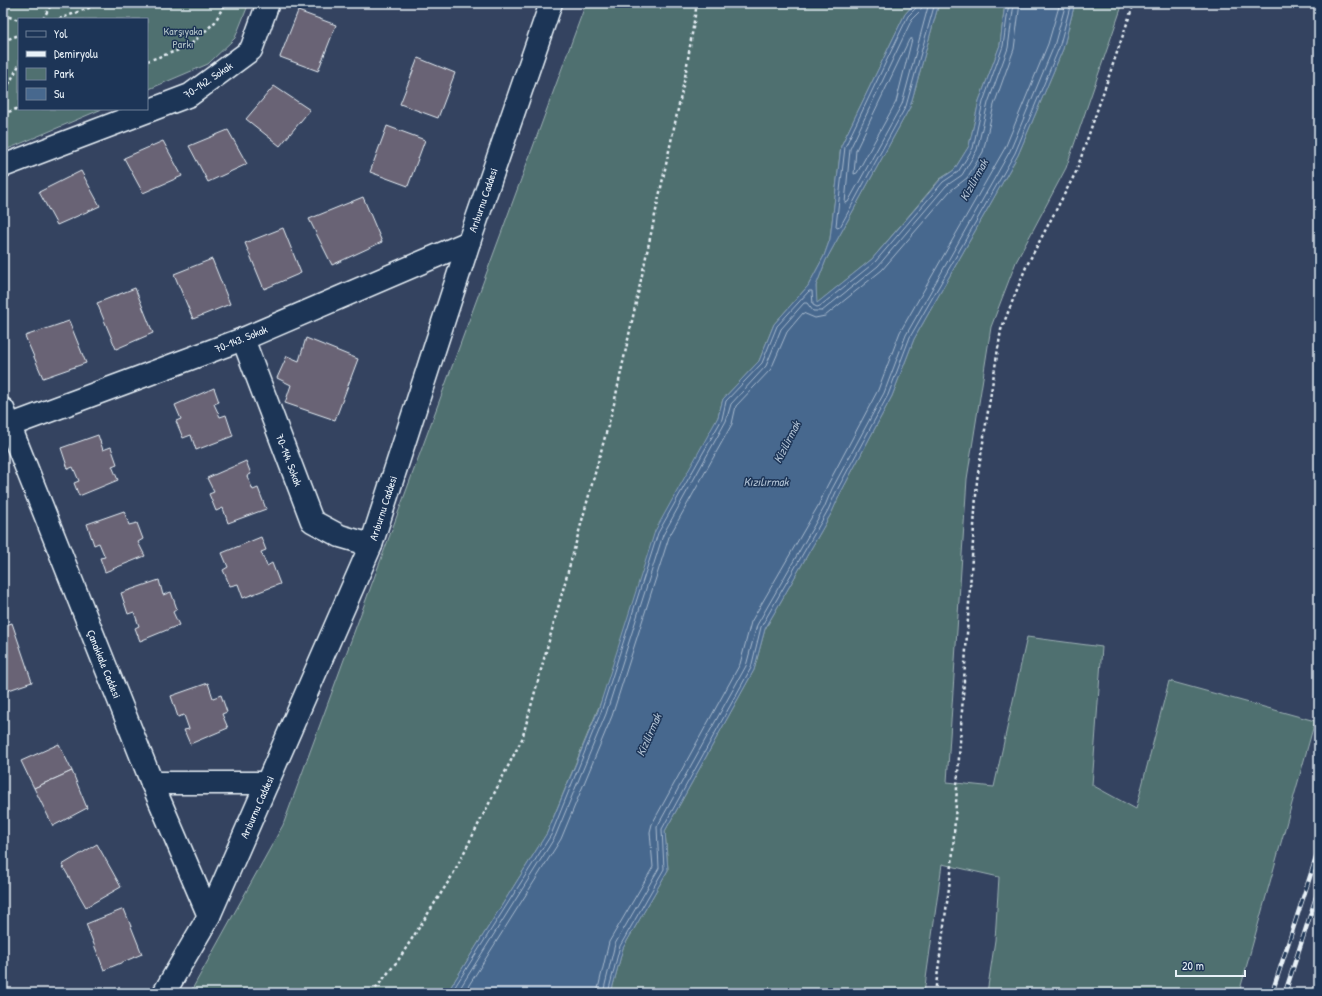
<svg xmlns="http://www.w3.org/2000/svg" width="1322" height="996" viewBox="0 0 1322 996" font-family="'Patrick Hand',sans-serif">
	<rect width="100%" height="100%" fill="#344360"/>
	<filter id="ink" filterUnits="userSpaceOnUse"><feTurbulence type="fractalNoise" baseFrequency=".025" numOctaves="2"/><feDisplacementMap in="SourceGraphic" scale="8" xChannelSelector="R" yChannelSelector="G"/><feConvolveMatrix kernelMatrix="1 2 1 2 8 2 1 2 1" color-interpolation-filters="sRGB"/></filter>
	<g filter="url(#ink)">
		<g fill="#507070" stroke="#9cb0b4">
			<path d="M3 3H249L235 38 208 64 147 90V19H19V109H102L3 151Z"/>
			<path d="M586 3H915L905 14 841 146 830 239 824 256 808 286 774 324 759 361 723 399 718 417 547 833 447 993H190L283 825Z"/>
			<path d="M939 3H1005L1000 45 979 101 969 146 954 170 940 179 872 259 816 304V286L826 260 910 107Z"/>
			<path d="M1075 3H1123L1066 168 1016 262 991 327 967 479 947 782 994 787 1027 637 1102 647 1092 785 1136 809 1169 681 1315 721 1239 993H987L995 940 999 877 942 864 924 993H611L623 948 668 870 665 831 754 670 765 629 832 512 840 494 892 396 914 339 1018 155 1063 49Z"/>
		</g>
		<path fill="#47688e" stroke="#879fb8" d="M915 3H939L910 107 826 260 816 286 817 303 872 259 941 179 954 170 969 146 979 101 1000 45 1005 3H1075L1063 49 1018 155 914 339 892 396 840 494 832 512 765 629 754 670 665 831 668 870 623 948 611 993H447L547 833 598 711 655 531 718 417 723 399 759 361 774 324 808 286 824 256 830 239 841 146 905 14Z"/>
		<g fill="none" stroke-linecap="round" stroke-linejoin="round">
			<g stroke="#a8bace" stroke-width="1">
				<path d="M917 3V7L908 16 845 147 836 226 837 228 840 227 906 106 935 3"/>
				<path d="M922 3 921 10 912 19 850 149 845 203 848 202 902 104 929 3"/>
				<path d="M912 39 896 102 857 173 854 174 856 150 909 40Z"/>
				<path d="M451 993 551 835 601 712 658 533 722 419 726 401 762 363 777 326 809 291H812L813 305 817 307 820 306 875 262 943 182 958 172 973 148 983 102 1003 46 1009 3"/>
				<path d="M457 993 555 837 606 714 663 535 726 421 731 404 766 366 781 329 804 303H807L813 311H822L878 266 946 186 962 175 977 150 988 103 1008 48 1014 3"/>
				<path d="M464 993 561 839 612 716 669 537 732 424 736 406 771 369 787 332 803 313 815 318 825 316 882 270 950 191 967 178 983 152 994 105 1014 49 1020 3"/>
				<path d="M597 993 609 942 653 867 650 832 652 824 740 664 751 622 818 506 827 486 878 390 900 332 1005 148 1048 44 1060 3"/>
				<path d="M603 993 615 944 659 868 657 827 746 666 757 625 824 508 832 489 884 393 906 335 1010 151 1054 46 1066 3"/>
				<path d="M608 993 620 946 664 869 662 829 751 668 761 627 828 510 836 492 888 395 910 337 1015 153 1059 48 1071 3"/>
			</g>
		</g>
		<g fill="#696475" stroke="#e8f1f8">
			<path d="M298 11 336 25 318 71 280 57Z"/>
			<path d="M418 58 455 73 438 118 400 104Z"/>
			<path d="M274 86 310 110 280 146 246 119Z"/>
			<path d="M387 126 425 140 408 186 370 172Z"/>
			<path d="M228 130 247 164 208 182 189 146Z"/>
			<path d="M163 141 182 176 143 193 124 158Z"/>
			<path d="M81 171 100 206 57 225 39 192Z"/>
			<path d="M363 197 382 242 332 265 309 219Z"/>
			<path d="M283 228 301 273 264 289 245 243Z"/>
			<path d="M212 259 230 304 193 319 174 274Z"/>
			<path d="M135 288 153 333 116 349 97 303Z"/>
			<path d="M69 321 86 363 43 378 25 336Z"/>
			<path d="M306 338 358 359 335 420 285 403 291 385 277 378 287 356 299 361Z"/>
			<path d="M214 388 219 402 214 404 220 417 226 415 233 436 196 450 191 435 183 438 176 421 181 419 175 405Z"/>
			<path d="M98 435 103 450 111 447 117 464 112 466 118 480 79 496 74 483 79 481 73 467 68 469 61 448Z"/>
			<path d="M246 461 251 474 247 476 253 490 258 488 266 509 228 523 223 508 216 511 209 494 214 492 207 478Z"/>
			<path d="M124 511 129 525 137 523 143 539 138 542 145 556 105 572 100 558 105 557 99 543 94 545 87 524Z"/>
			<path d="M261 537 266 550 261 552 267 566 272 563 280 584 243 598 238 584 230 586 223 570 228 567 222 553Z"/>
			<path d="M159 580 163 595 171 592 177 609 173 612 179 625 140 641 135 628 139 626 134 612 128 614 121 593Z"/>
			<path d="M12 623 32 682 3 692V626Z"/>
			<path d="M208 683 213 698 221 695 227 712 222 714 228 728 190 744 184 730 189 729 184 715 178 717 171 696Z"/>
			<path d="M59 744 72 771 34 788 21 761Z"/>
			<path d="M72 771 87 808 53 826 34 788Z"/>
			<path d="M97 844 121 887 86 907 62 865Z"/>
			<path d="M124 909 142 954 104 970 86 924Z"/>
		</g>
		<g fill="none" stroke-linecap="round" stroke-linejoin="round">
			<defs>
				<g id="minor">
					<path d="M3 166 190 95 251 50 268 3"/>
					<path d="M243 339 312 521 340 536 371 545"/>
					<path d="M3 409 152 783 209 916"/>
					<path d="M3 428 243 339 469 242"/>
					<path d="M152 783H267"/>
					<path d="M164 993 209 916 371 545 469 242 551 3"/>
				</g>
			</defs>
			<use href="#minor" stroke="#e8f1f8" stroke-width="25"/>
			<g stroke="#e8f1f8" stroke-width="2.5" stroke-dasharray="3 3" stroke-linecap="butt">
				<path d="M3 15 19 20"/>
				<path d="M43 19 52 3"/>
				<path d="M59 19 102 3"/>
				<path d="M3 41 19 35"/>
				<path d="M147 61 188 47 215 22 225 3"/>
				<path d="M3 95 19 65"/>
				<path d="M3 114 19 108"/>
				<path d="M372 993 399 959 452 876 522 739 614 404 685 77 697 3"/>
				<path d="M935 993 952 865 977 480 1001 330 1026 267 1076 172 1134 3"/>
			</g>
			<use href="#minor" stroke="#1d3557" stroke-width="22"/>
			<defs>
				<g id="rail">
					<path d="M1272 993 1319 849"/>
					<path d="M1285 993 1319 888"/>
				</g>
			</defs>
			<use href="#rail" stroke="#e8f1f8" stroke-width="4.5"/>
			<use href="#rail" stroke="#1d3557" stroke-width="3" stroke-dasharray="9" stroke-linecap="butt"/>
		</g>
	</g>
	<g text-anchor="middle" stroke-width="3" stroke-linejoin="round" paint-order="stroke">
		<g font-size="11" fill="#b3c4c8" stroke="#1d3557">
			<text x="183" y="35">Karşıyaka<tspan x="183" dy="13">Parkı</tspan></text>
		</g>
		<g font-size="11" fill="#e8f1f8" stroke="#1d3557">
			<text transform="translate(208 80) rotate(-34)" y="4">70-142. Sokak</text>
			<text transform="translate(483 200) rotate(-71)" y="4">Arıburnu Caddesi</text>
			<text transform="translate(241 339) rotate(-22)" y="4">70-143. Sokak</text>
			<text transform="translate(289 460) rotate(69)" y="4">70-144. Sokak</text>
			<text transform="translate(383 508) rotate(-72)" y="4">Arıburnu Caddesi</text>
			<text transform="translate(104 664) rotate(68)" y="4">Çanakkale Caddesi</text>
			<text transform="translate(257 807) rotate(-66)" y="4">Arıburnu Caddesi</text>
		</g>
		<g font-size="12" font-style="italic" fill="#b0c1d3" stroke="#1d3557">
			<text transform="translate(974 180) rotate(-61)" y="4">Kizilirmak</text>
			<text transform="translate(787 442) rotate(-63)" y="4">Kizilirmak</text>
			<text x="766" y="486">Kızılırmak</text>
			<text transform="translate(649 735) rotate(-66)" y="4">Kizilirmak</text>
		</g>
	</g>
	<rect width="1322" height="996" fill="none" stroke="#1d3557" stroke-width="16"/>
	<rect x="8" y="8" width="1306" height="980" fill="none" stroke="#e8f1f8" stroke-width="1.5" filter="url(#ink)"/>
	<rect x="18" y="18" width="130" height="92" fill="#1d3557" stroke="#6e8097"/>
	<rect x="26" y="31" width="20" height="6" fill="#1d3557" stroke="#6e8097"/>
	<text x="54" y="38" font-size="12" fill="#e8f1f8">Yol</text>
	<rect x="26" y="51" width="20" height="6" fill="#e8f1f8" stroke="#6e8097"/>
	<text x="54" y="58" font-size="12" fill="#e8f1f8">Demiryolu</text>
	<rect x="26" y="68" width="20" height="12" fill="#507070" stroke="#6e8097"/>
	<text x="54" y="78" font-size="12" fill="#e8f1f8">Park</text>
	<rect x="26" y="88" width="20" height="12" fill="#47688e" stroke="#6e8097"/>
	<text x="54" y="98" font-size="12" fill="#e8f1f8">Su</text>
	<path d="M1176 970v6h69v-6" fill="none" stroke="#e8f1f8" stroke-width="2"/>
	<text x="1182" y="970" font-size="12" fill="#e8f1f8" stroke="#1d3557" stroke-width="3" paint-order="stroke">20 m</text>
</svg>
